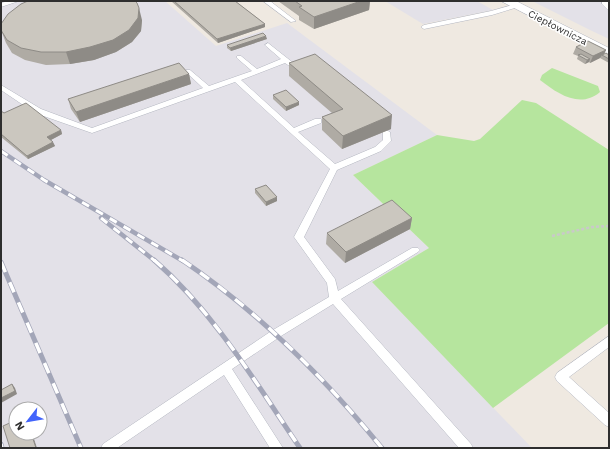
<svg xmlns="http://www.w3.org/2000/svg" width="610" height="449" viewBox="0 0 610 449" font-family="'Work Sans',sans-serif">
	<rect width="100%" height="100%" fill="#efe9e1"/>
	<g fill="#e3e1e8" fill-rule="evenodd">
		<path d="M1 1H165L216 46 287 23 437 135 353 175 429 248 372 282 532 448H1ZM16 409H40V433H16Z"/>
		<path d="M385 1H477L493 10 423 24Z"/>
		<path d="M532 1H609V39L590 30Z"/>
	</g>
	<g fill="#b6e59e">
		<path d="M552 68 598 86 600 92C580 109 558 94 540 80L542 75Z"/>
		<path d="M522 100 536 103 609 150V323L493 408 372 282 429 248 353 175 437 135 474 141 480 139Z"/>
	</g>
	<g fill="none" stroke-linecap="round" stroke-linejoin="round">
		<defs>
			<g id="service">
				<path d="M9 1H19L1 7V3Z"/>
				<path d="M263 1H270L296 21 291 22Z"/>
				<path d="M602 1H608L609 11 602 4Z"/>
				<path d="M516 4 518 5V7L492 15 424 29 421 27 424 25 491 11Z"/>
				<path d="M268 43 301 69V71H297L285 63 241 80 294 128 315 119H321V123L298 132 335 164 375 147 383 140V130H386L390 132 391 141 381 151 337 170 304 237 335 279 338 291 412 248H418L420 250 418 252 341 299 471 444 473 448H459L333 304 281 336 232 369 283 448H270L224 375 117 448H101L103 444 273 330 329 297 327 283 294 237 330 169 235 82 92 133 35 113 1 90V85L41 109 92 128 203 88 186 72V70H190L209 86 252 71 237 58V56H241L257 69 281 59 266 46 265 45Z"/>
				<path d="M609 336V347L569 377 609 413V427L605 425 557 381 555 377 557 373Z"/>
			</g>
			<path id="minor" d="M501 1H516L609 48V57Z"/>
		</defs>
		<use href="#service" stroke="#b4b7c1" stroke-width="1"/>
		<use href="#minor" stroke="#b4b7c1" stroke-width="1"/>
		<path stroke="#c9c9c9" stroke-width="2.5" stroke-dasharray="3 2" stroke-linecap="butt" d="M552 236 592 227 609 226"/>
		<use href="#service" fill="#fff" fill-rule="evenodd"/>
		<use href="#minor" fill="#fff" fill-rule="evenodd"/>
		<defs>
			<g id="rail-far1">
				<path d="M1 151 44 180 183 261"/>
				<path d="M101 218 155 261"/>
			</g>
			<g id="rail">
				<path d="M154 260C214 312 256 383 300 448"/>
				<path d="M182 260C259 312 323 376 382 448"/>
				<path d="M1 262 81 448"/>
				<path d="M1 444 2 448"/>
			</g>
		</defs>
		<use href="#rail-far1" stroke="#a3a6b8" stroke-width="4.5"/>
		<use href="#rail" stroke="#a3a6b8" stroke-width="5"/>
		<use href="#rail-far1" stroke="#fff" stroke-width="3" stroke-dasharray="8" stroke-linecap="butt"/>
		<use href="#rail" stroke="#fff" stroke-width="3.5" stroke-dasharray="11" stroke-linecap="butt"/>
	</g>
	<g fill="#afaba4">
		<path d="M171 1H235L265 24V27L218 43Z"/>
		<path d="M278 1H370L369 10 314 29 299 20V16Z"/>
		<path d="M142 20 141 31 132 42 116 52 94 60 70 64 46 65 25 60 12 53 6 43 1 30Z"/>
		<path d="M267 39 231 51 227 48V45Z"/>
		<path d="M576 47 606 50 604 54 609 55V63L600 58 590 63 589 62 585 64 577 59 578 56 573 54Z"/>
		<path d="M289 63 391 129 342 149 322 130V117L332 113 289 76Z"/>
		<path d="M189 74 191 84 80 122 71 109 68 99Z"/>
		<path d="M273 95 299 105 286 111 273 99Z"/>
		<path d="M1 111 4 113 61 130 62 134 51 140 55 146 28 159 1 137Z"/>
		<path d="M255 189 277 201 266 206 255 193Z"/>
		<path d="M412 218 410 229 345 263 326 244 327 233Z"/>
	</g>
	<g fill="#8e8b86">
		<path d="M361 1H370L369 10 314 29V17Z"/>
		<path d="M139 8 142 20 141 31 132 42 116 52 94 60 70 64 66 52Z"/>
		<path d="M265 24V27L218 43 217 39Z"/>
		<path d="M266 36 267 39 231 51 230 48Z"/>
		<path d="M606 50 603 56 602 55 600 58 590 63 593 56Z"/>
		<path d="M590 59 589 62 585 64 587 60Z"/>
		<path d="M189 74 191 84 80 122 76 112Z"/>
		<path d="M299 102V105L286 111V107Z"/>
		<path d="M392 115 391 129 342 149 343 136Z"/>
		<path d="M61 130 62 134 49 141 47 137Z"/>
		<path d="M53 142 55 146 28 159 27 156Z"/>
		<path d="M277 197V201L266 206V202Z"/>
		<path d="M412 218 410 229 345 263 346 252Z"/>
		<path d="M12 384 15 388 17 394 1 403V398Z"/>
		<path d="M31 433H32L37 448H36Z"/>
	</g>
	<g fill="#cbc7bf" stroke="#8e8b86">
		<path d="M28 1H135L137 3 139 8 138 18 129 30 113 40 90 47 66 52H41L21 48 7 40 1 30V24L8 14 21 4Z"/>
		<path d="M174 1H235L265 24 217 39Z"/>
		<path d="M295 1H361L314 17 299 7 302 6Z"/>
		<path d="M263 33 266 36 230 48 227 45Z"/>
		<path d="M588 41 606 50 593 56 576 47Z"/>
		<path d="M606 53 609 55V59L602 55Z"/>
		<path d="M315 54 392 115 343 136 322 117 343 109 289 63Z"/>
		<path d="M581 54 590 59 587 60 578 55Z"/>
		<path d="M179 63 189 74 76 112 68 99Z"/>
		<path d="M286 90 299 102 286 107 273 95Z"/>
		<path d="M26 103 61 130 47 137 53 142 27 156 1 134V111L4 113Z"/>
		<path d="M266 185 277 197 266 202 255 189Z"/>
		<path d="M392 200 412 218 346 252 327 233Z"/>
		<path d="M12 384 15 391 1 398V390Z"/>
		<path d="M16 413V433H31L36 448H10L3 426 14 421 12 415Z"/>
	</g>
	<g text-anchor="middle" stroke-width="3" stroke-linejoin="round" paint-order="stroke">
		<g font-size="10" fill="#2e2e2e" stroke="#fff">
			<text transform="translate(558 27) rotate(27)" y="4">Ciepłownicza</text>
		</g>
	</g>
	<rect width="610" height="449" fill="none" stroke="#2e2e2e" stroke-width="4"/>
	<g transform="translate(28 421) rotate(239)"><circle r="19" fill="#ffffff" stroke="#ababab"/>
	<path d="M0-3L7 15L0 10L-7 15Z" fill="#4264fb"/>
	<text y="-6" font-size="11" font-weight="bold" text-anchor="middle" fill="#2e2e2e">N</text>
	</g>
</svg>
